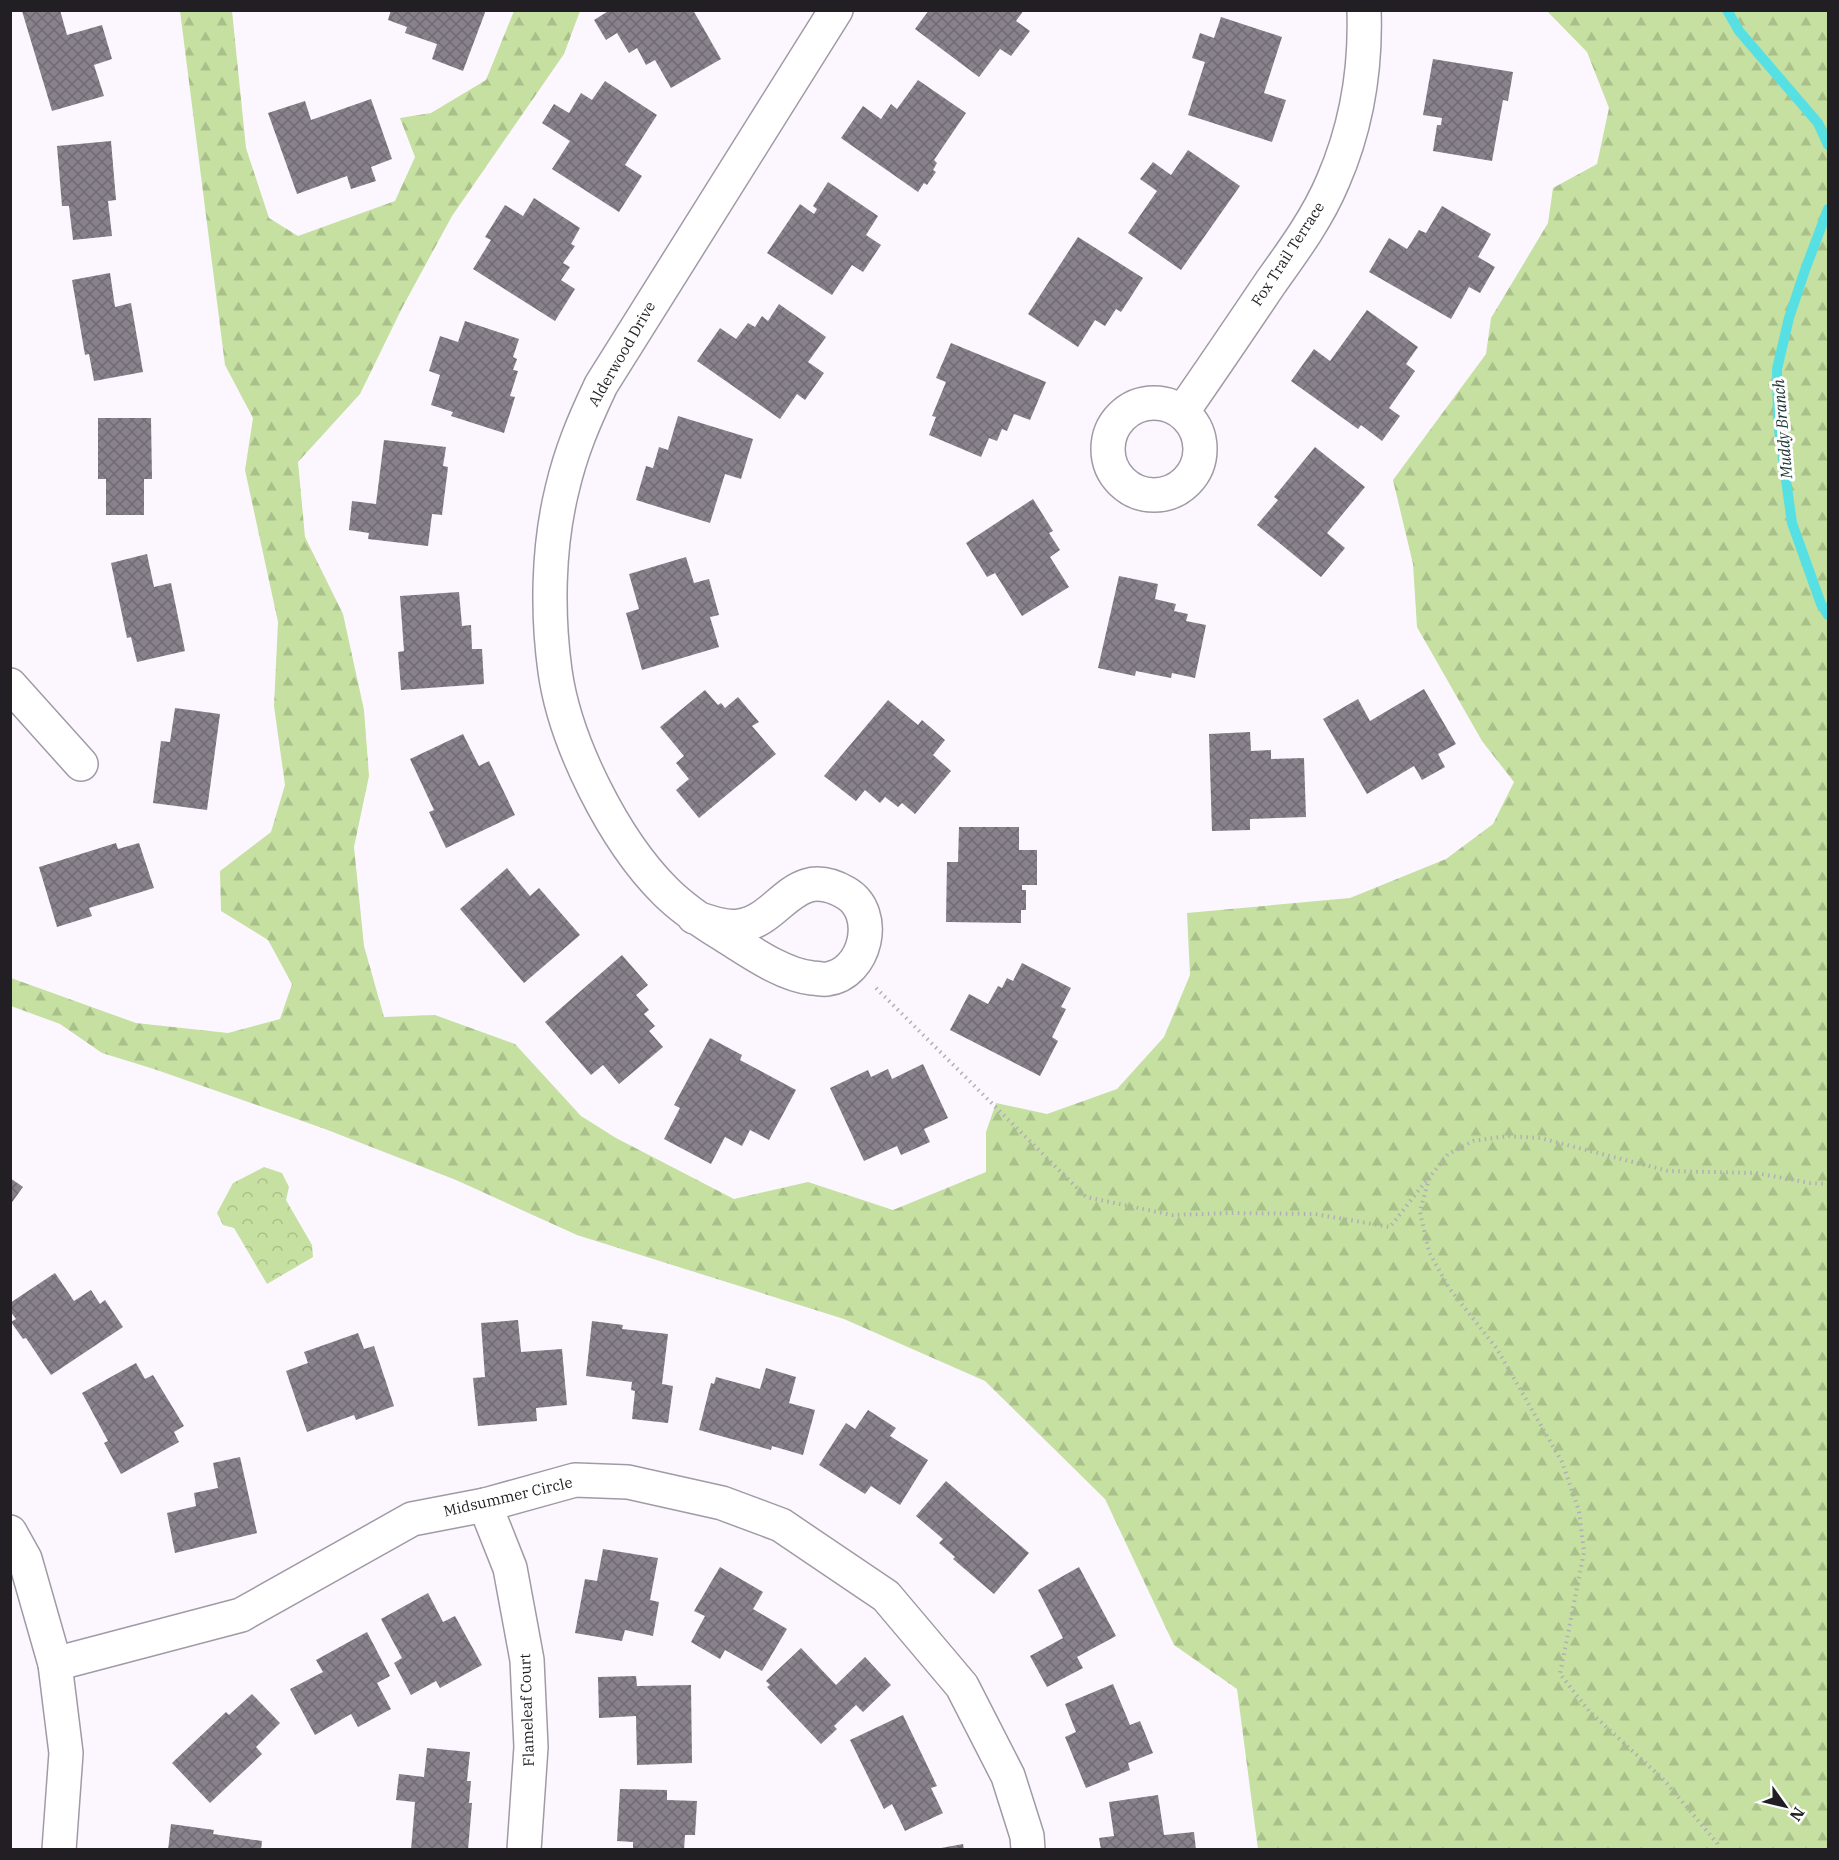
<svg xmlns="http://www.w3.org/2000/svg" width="1839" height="1860" viewBox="0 0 1839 1860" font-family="'IBM Plex Serif',serif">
	<defs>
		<pattern id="forest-firs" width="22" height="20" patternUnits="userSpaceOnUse" patternTransform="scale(1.5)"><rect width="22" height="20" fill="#c5e0a0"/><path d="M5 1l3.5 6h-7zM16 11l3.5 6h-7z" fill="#a9c08a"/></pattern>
		<pattern id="park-crowns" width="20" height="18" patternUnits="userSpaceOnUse" patternTransform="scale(1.5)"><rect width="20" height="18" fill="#c5e0a0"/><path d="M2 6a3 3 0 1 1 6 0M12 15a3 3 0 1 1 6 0" fill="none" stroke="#a9c08a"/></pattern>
		<pattern id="building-cross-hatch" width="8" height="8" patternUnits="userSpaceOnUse" patternTransform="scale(1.5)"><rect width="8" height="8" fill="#89828d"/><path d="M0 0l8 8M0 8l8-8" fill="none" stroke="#706a73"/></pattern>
	</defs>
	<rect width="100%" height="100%" fill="#fcf7ff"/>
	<path fill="url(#forest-firs)" d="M180 11H232L246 148 269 218 298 236 395 201 415 157 400 118 431 113 486 80 514 11H580L564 54 452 216 402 308 360 394 298 462 305 537 343 614 364 710 369 776 354 847 364 946 384 1017 435 1015 515 1044 581 1116 616 1138 734 1199 808 1182 893 1210 986 1172V1132L996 1103 1047 1114 1117 1089 1164 1037 1190 975 1187 913 1350 898 1446 859 1493 824 1514 782 1482 741 1417 627 1413 564 1393 480 1486 354 1491 318 1548 223 1553 188 1597 164 1609 108 1587 52 1547 11H1828V1849H1258L1237 1689 1174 1645 1105 1499 985 1381 844 1319 577 1235 456 1180 325 1129 154 1069 102 1053 60 1024 11 1006V978L136 1023 228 1033 280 1019 292 984 268 940 221 911 220 871 271 832 285 785 274 706 278 622 245 470 253 418 225 365Z"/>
	<path fill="url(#park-crowns)" d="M264 1167 282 1173 289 1187 286 1200 312 1245 313 1257 267 1284 234 1228 223 1225 217 1213 233 1183Z"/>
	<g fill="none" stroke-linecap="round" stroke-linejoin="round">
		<g stroke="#57e0e4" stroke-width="10">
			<path d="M1727 10 1739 31 1818 123 1828 145"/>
			<path d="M1828 209 1805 270 1789 318 1777 369 1778 423 1792 523 1821 604 1828 615"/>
		</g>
	</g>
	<g fill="url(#building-cross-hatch)">
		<path d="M25 10H60L67 35 102 25 112 59 94 65 104 96 52 111 22 11Z"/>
		<path d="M391 10H486L463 71 432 59 437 44 405 33 407 27 388 20Z"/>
		<path d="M610 10H693L721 59 671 88 655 60 646 65 637 48 629 53 617 33 606 40 594 20Z"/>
		<path d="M929 10H1024L1016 21 1030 31 1011 56 1000 49 979 77 915 29Z"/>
		<path d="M1221 17 1282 37 1264 93 1286 100 1272 142 1188 115 1205 62 1192 58 1200 33 1214 38Z"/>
		<path d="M1433 59 1513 72 1508 101 1503 100 1492 161 1433 151 1437 125H1441L1442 118 1423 115Z"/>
		<path d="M918 80 966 113 934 160 937 163 933 170 936 172 927 185 924 183 918 192 841 138 863 106 881 119 891 104 897 109Z"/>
		<path d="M605 81 657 115 625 165 642 176 619 212 552 169 570 141 542 123 554 104 569 113 581 93 592 100Z"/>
		<path d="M371 99 392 159 371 167 376 181 351 189 347 176 297 194 268 113 305 101 311 120Z"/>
		<path d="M111 141 116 200 108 201 112 236 73 240 69 206H62L57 146Z"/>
		<path d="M1188 150 1240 186 1181 270 1128 233 1157 191 1140 179 1153 162 1171 175Z"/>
		<path d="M828 182 878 216 866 235 881 245 863 272 852 265 832 295 767 253 800 204 814 214 817 209 813 206Z"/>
		<path d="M534 198 580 228 571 244 575 246 563 263 570 267 561 280 575 289 555 321 473 269 491 240 485 237 505 205 523 216Z"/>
		<path d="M1442 206 1491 234 1478 257 1495 267 1480 293 1469 287 1451 319 1369 272 1389 238 1407 249 1419 230 1426 233Z"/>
		<path d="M1078 237 1143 278 1121 312 1116 309 1105 326 1095 320 1078 347 1028 314Z"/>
		<path d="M110 273 115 307 131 303 143 372 94 381 89 354 85 355 72 280Z"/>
		<path d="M779 304 826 337 808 362 824 373 805 400 797 394 780 419 697 361 720 328 736 339 748 323 755 327 762 316 768 321Z"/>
		<path d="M1367 310 1418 347 1406 364 1415 371 1389 408 1400 416 1382 441 1361 425 1358 429 1291 381 1314 349 1330 361Z"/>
		<path d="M465 321 519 339 513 357 517 359 513 370 518 371 510 396 515 397 504 433 451 416 453 412 431 405 440 375 429 371 440 336 458 342Z"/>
		<path d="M951 343 1046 382 1030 420 1014 414 1007 431 1002 429 997 441 989 438 981 457 929 435 936 417 932 416 946 382 936 378Z"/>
		<path d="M678 416 753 439 741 479 725 474 710 523 636 500 646 466 653 468 659 447 668 450Z"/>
		<path d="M98 418H151L152 479H144V515H106V479H98Z"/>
		<path d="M384 440 446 447 443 466 448 467 442 515 432 514 428 546 368 539 369 533 349 530 352 501 376 504Z"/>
		<path d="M1315 447 1365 487 1327 533 1345 548 1321 577 1257 525 1278 500 1274 497Z"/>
		<path d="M1033 499 1053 531 1049 533 1060 550 1050 557 1069 587 1022 616 995 573 987 577 966 543Z"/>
		<path d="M147 554 154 587 171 583 185 651 137 662 131 637 127 638 111 563Z"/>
		<path d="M686 557 694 583 709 579 719 615 710 617 719 647 642 670 626 613 639 609 629 574Z"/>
		<path d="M1119 576 1158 584 1155 599 1176 604 1174 611 1188 614 1186 621 1206 625 1195 678 1172 673 1171 678 1136 671 1135 676 1098 668Z"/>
		<path d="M459 592 462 626 471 625 472 649H482L484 684 401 690 398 652 404 651 400 596Z"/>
		<path d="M1424 689 1456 744 1438 754 1445 767 1422 780 1414 766 1367 794 1323 719 1358 699 1370 721Z"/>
		<path d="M705 690 718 705 721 703 725 708 738 697 759 722 752 726 776 754 699 818 676 790 689 779 676 763 684 756 660 727Z"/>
		<path d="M888 700 918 725 922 720 945 740 933 755 951 771 915 814 902 803 898 807 885 797 880 803 865 790 856 801 824 776Z"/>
		<path d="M175 708 220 714 207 810 153 803 161 741 170 742Z"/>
		<path d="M1250 732 1251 751 1271 750V759L1304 758 1306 817 1250 819V830L1212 831 1209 734Z"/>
		<path d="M463 734 479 766 489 761 515 815 446 848 429 812 434 810 410 759Z"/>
		<path d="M959 827H1019V850H1037V885H1022V890H1026V910H1021V923L946 922 947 862H958Z"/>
		<path d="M116 843 118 849 139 843 154 888 89 908 92 916 57 927 39 867Z"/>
		<path d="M507 868 530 896 539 888 580 935 524 983 460 909Z"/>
		<path d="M622 955 648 985 636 995 649 1010 644 1014 655 1026 649 1031 663 1047 619 1084 603 1065 591 1075 545 1022Z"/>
		<path d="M1022 963 1071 988 1061 1007 1066 1009 1052 1037 1058 1041 1040 1076 950 1030 969 994 988 1004 998 986 1002 988 1007 978 1013 981Z"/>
		<path d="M710 1038 742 1055 740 1060 796 1090 769 1140 750 1130 742 1146 725 1137 711 1164 664 1139 680 1108 674 1105Z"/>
		<path d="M923 1064 948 1118 924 1129 930 1142 901 1155 897 1146 864 1161 830 1088 868 1070 871 1077 888 1069 892 1079Z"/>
		<path d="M10 1178 23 1187 10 1205Z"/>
		<path d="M55 1273 74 1301 91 1290 100 1304 105 1300 123 1327 51 1375 26 1338 23 1339 11 1322 16 1319 10 1311V1303Z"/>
		<path d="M518 1320 521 1352 562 1349 567 1405 536 1408 537 1421 478 1426 473 1378 485 1377 481 1323Z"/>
		<path d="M592 1321 623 1325 622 1329 668 1334 662 1384 673 1386 668 1423 632 1419 635 1391 631 1390 632 1382 586 1376Z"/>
		<path d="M358 1333 364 1349 374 1346 394 1406 356 1420 354 1415 307 1432 286 1371 308 1363 304 1352Z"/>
		<path d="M136 1363 145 1379 153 1375 184 1426 174 1432 179 1442 121 1474 104 1443 108 1441 82 1393Z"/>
		<path d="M766 1368 796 1377 789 1403 815 1410 803 1455 772 1446 771 1450 699 1430 711 1383 714 1384 716 1377 760 1389Z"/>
		<path d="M868 1410 896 1428 890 1436 928 1460 900 1505 871 1486 865 1494 819 1465 846 1423 855 1429Z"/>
		<path d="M240 1457 257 1533 175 1553 167 1513 196 1506 194 1493 218 1488 213 1463Z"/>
		<path d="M946 1481 1029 1553 994 1594 953 1559 955 1557 939 1543 943 1539 916 1516Z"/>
		<path d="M603 1549 658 1558 650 1600 659 1602 653 1636 625 1630 622 1641 575 1633 585 1579 597 1581Z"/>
		<path d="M720 1567 763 1592 753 1609 787 1629 762 1671 725 1650 720 1659 691 1642 705 1616 694 1611Z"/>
		<path d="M1079 1567 1116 1636 1077 1657 1083 1668 1047 1687 1030 1656 1063 1638 1038 1590Z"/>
		<path d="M428 1593 443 1622 455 1616 482 1665 440 1688 436 1681 411 1695 394 1663 402 1658 381 1619Z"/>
		<path d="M367 1632 390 1676 377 1683 391 1709 358 1727 351 1714 315 1735 290 1689 323 1672 316 1660Z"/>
		<path d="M801 1648 836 1685 865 1657 891 1685 863 1712 856 1705 834 1726 837 1729 821 1744 767 1687 770 1685 766 1681Z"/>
		<path d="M636 1676 637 1686 691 1685 692 1763 637 1765 636 1716 599 1718 598 1677Z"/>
		<path d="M1113 1684 1130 1725 1140 1721 1153 1753 1128 1763 1130 1770 1086 1788 1065 1737 1076 1732 1065 1704Z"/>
		<path d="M252 1694 280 1723 256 1747 262 1754 210 1803 172 1763 226 1712 229 1715Z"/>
		<path d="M903 1715 937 1786 931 1788 943 1813 905 1831 892 1804 884 1809 850 1740Z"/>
		<path d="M427 1748 470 1752 467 1781H471L469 1803H472L468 1850H411L415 1802 396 1800 399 1774 424 1777Z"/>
		<path d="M620 1789 667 1790V1800L697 1801 695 1835H685L684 1850H633V1842L617 1841Z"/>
		<path d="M1158 1795 1164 1835 1194 1832 1196 1850H1101L1099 1838 1114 1836 1109 1802Z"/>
		<path d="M171 1824 214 1830 213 1834 262 1841 261 1850H168Z"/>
		<path d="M963 1844 964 1850H941V1848Z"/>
	</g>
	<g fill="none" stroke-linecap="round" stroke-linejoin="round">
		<defs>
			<g id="street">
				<circle cx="1154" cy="449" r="46"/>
				<path d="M1183 411C1213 368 1242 325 1271 282 1294 250 1318 217 1333 181 1356 128 1366 68 1364 10"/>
				<path d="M10 685 81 764"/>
				<path d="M694 917C709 922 724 928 739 926 781 921 793 862 846 893 880 913 866 974 827 979 823 980 817 978 812 978 782 975 748 950 722 934 701 921 682 908 665 891 614 840 565 743 555 671 547 613 548 547 562 490 571 451 584 421 601 385L836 10"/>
				<path d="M485 1505 510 1568 527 1660 531 1747 524 1850"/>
				<path d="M10 1532 25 1559 55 1664 66 1753 59 1850"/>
				<path d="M55 1664 241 1615 412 1519 485 1505 575 1480 628 1482 722 1503 781 1525 886 1596 962 1686 1008 1776 1027 1836 1028 1850"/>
			</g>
		</defs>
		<use href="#street" stroke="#a19aa6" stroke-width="36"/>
		<g stroke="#b2aeb5" stroke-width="4" stroke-dasharray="1.5 4.5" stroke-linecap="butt">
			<path d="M876 988 1086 1197 1172 1215 1232 1213 1315 1214 1390 1227 1426 1181"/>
			<path d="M1719 1850 1717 1843 1664 1780 1589 1711 1560 1674 1584 1552 1579 1511 1562 1462 1497 1349 1449 1288 1429 1252 1420 1212 1429 1178 1448 1154 1473 1141 1507 1136 1540 1138 1668 1171 1756 1173 1810 1183 1828 1184"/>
		</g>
		<use href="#street" stroke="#fff" stroke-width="33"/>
	</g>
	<g text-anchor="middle" stroke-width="6" stroke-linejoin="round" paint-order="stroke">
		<g font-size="15" fill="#211f23" stroke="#fff">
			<text transform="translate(1288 254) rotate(-57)" y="5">Fox Trail Terrace</text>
			<text transform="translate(622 354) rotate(-60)" y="5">Alderwood Drive</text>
			<text transform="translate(508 1497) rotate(-13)" y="5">Midsummer Circle</text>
			<text transform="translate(527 1710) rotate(-92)" y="5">Flameleaf Court</text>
		</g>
		<g font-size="16" font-style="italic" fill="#1a3232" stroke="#fff">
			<text transform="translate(1782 429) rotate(-95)" y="6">Muddy Branch</text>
		</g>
	</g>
	<rect width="1839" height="1860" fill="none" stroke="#211f23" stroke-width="24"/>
	<g transform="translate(1785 1806) rotate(124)" stroke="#ffffff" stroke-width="4.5" paint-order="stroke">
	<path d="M0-4.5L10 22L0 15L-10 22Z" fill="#211f23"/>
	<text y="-9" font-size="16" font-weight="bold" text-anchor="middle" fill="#211f23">N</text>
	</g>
</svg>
